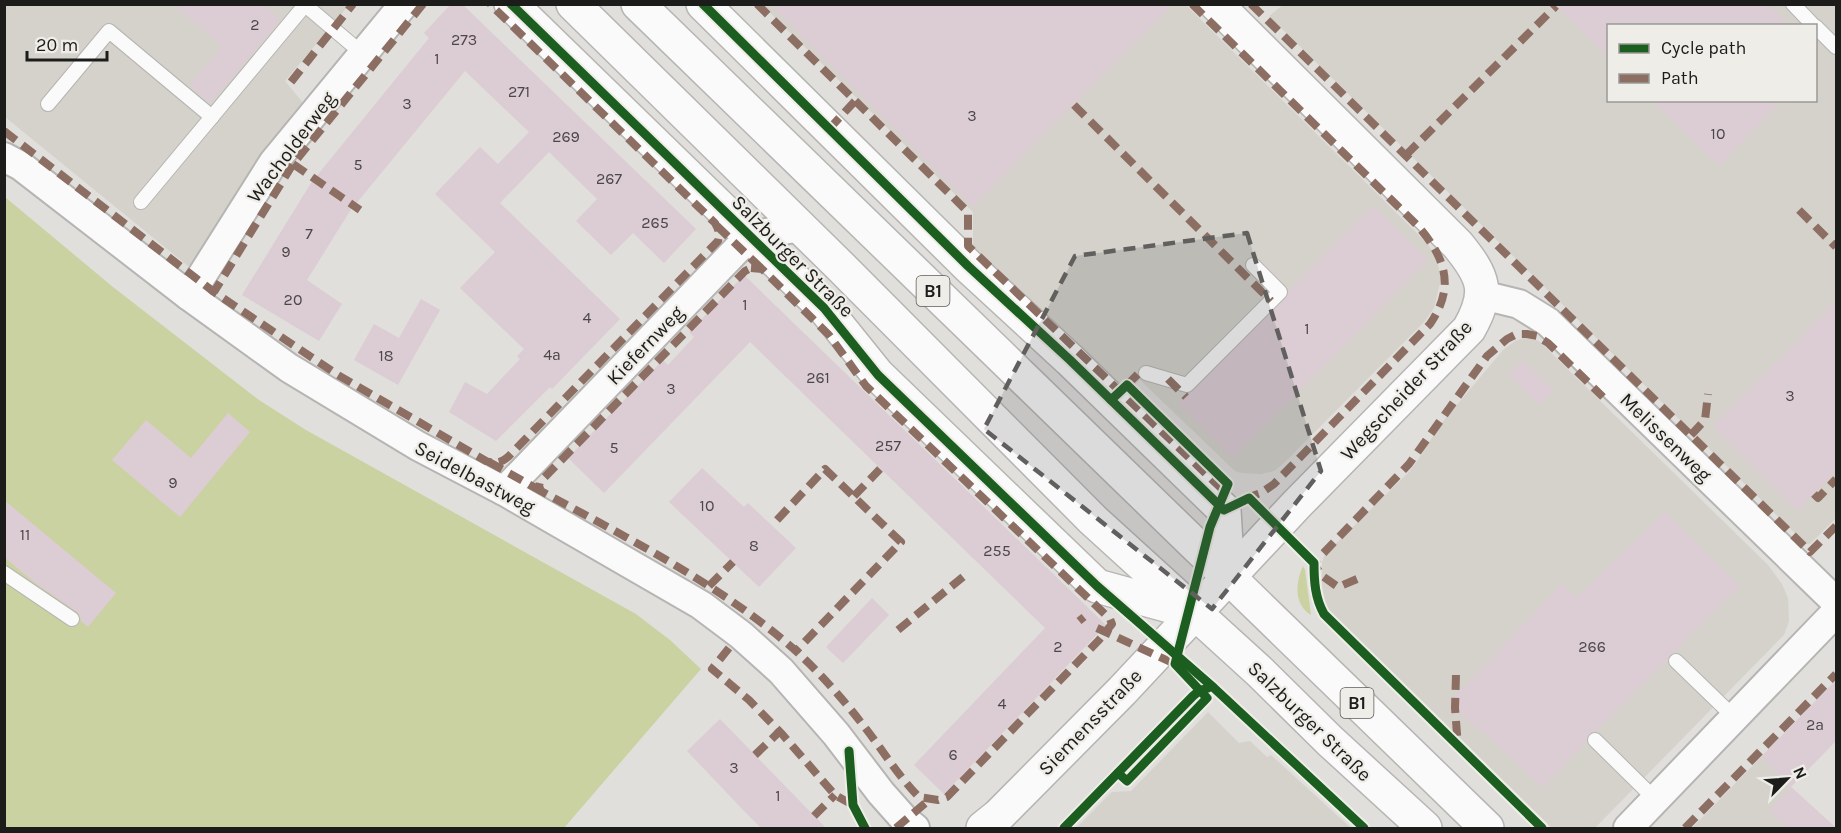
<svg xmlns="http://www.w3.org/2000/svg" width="1841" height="833" viewBox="0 0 1841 833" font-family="Karla,sans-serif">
	<rect width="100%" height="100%" fill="#e0dfdc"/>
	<g fill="#d5d2cb" fill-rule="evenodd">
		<path d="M1284 4 1836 5V518L1810 544H1806L1269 16ZM1608 26H1816V100H1608Z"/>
		<path d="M4 5H349L285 81 304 104 194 262 188 266 5 117Z"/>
		<path d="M762 5H1186L1428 244 1437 261 1441 279 1434 308 1425 321 1284 463 1274 471 1261 474 1242 473 1235 471 1140 380 1127 392 973 246V212Z"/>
		<path d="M1528 337 1539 341 1768 565 1782 584 1788 598 1789 621 1784 635 1595 828H1552L1325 606 1322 586V562L1325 554 1408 473 1418 460 1440 425 1503 350 1515 341Z"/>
		<path d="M1208 712 1239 743 1250 741 1267 757 1271 755 1351 828H1076L1112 792 1131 791Z"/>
		<path d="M1761 757 1791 787 1836 828H1692Z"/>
	</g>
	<g fill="#cbd2a2">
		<path d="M5 197 113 287 259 400 306 430 636 614 670 640 701 669 564 828H5Z"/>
		<path d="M1303 566 1305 570 1311 615C1294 605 1295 583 1303 566Z"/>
	</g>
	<g fill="#dcccd4">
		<path d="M173 4H263L281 20 210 103 190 85 222 46Z"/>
		<path d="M451 4H462L696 229 664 263 633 233 611 255 576 221 597 199 549 152 500 203 620 319 552 389 550 387 496 441 449 412 465 382 487 394 520 359 517 356 524 349 460 288 495 252 435 194 480 147 498 164 529 132 465 71 350 211 307 280 342 304 319 341 242 295 311 183 429 38 424 33Z"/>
		<path d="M769 4H1173L973 207Z"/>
		<path d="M1554 4H1769L1790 26H1608V58Z"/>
		<path d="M1652 100H1783L1719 166Z"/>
		<path d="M1373 205 1428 260 1233 458 1178 404 1286 298 1289 291Z"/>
		<path d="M744 275 1106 625 944 794 914 765 1045 628 750 342 604 493 568 458 663 360 668 365 694 337 689 332Z"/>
		<path d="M421 299 440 310 398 385 354 360 374 324 399 338Z"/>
		<path d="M1836 300V471L1798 511 1713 426Z"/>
		<path d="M1523 360 1554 390 1539 406 1508 375Z"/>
		<path d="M228 413 250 432 180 517 112 460 146 420 191 458Z"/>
		<path d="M702 468 744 507 748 503 796 548 759 587 669 502Z"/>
		<path d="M4 500 116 593 88 627 81 621 80 616 77 612 35 583 4 557Z"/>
		<path d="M1665 511 1740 587 1675 652 1670 654 1667 660 1597 731 1589 733 1586 742 1542 788 1482 730 1480 732 1449 702 1563 583 1577 597Z"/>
		<path d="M872 598 889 615 843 663 826 647Z"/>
		<path d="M1836 680V741L1791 787 1761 757Z"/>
		<path d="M720 719 755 755 826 828H761L745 812 687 751Z"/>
		<path d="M1791 787 1836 828H1788L1769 811Z"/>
	</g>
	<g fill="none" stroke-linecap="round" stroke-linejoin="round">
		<defs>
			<g id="lane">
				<path d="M1793 4 1814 26"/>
				<path d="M1816 27 1836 47"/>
				<path d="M48 104 109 31 212 117"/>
				<path d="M141 202 305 5 363 54"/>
				<path d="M1146 373 1187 385 1280 292 1253 265"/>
				<path d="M4 573 72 619"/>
				<path d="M1676 661 1735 718"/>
				<path d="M1595 740 1656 800"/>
			</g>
			<g id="street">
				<path d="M4 157 21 166 189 296 289 368 418 446 504 491 701 605 741 635 781 671 836 734 881 793 905 820 915 828"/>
				<path d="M1482 295 1519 304 1548 322 1836 602"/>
				<path d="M189 296 273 163 404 4"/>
				<path d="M504 491 750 236 800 227"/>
				<path d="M1628 828 1836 612"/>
			</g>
			<g id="secondary">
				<path d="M511 4 824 308 878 375 1097 586 1195 613"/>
				<path d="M703 4 968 266 1070 360 1224 510 1228 577"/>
				<path d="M983 828 998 816 1122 691 1297 504 1469 329C1490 292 1484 277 1458 245L1216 4"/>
			</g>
			<g id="primary">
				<path d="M573 4 838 264 1093 520 1260 672 1330 741 1425 828"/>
				<path d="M638 4 1487 828"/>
			</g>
		</defs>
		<use href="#lane" stroke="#b6b5b3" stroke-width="16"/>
		<use href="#street" stroke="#b6b5b3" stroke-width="32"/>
		<use href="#secondary" stroke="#b6b5b3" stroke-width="36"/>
		<use href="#primary" stroke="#b6b5b3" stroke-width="36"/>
		<use href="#lane" stroke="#fafafa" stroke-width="14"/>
		<use href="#street" stroke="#fafafa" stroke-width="28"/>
		<use href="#secondary" stroke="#fafafa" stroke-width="33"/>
		<use href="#primary" stroke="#fafafa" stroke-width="33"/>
		<g stroke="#8d6e63" stroke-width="8" stroke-dasharray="15 8" stroke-linecap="butt">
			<path d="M423 4 293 164 214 292 338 375 486 461C496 464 501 463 509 456L718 241C720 234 719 230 715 223L490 4"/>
			<path d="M757 4 968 212V246L1224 491"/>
			<path d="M1192 4 1417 225C1445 257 1456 286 1430 324L1274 484 1261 493 1246 498"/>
			<path d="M1251 4 1810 552 1836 526"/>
			<path d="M291 82 353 4"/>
			<path d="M1074 105 1271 301"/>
			<path d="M829 129 855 101"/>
			<path d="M4 131 214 292"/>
			<path d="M1406 155 1556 6"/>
			<path d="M293 164 360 210"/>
			<path d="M1799 210 1836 247"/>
			<path d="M717 226 762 269"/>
			<path d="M751 268 762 269 829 335 866 386 1110 619 1112 624 1099 640 947 797 938 800 919 797C898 776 882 749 863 725 843 699 820 673 796 651 720 584 629 539 541 491L539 486 540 482 745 271Z"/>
			<path d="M1168 379 1186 397"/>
			<path d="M1127 385 1141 371"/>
			<path d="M1691 435 1705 420 1708 394"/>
			<path d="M489 462 541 491"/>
			<path d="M1814 494 1818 498 1836 479"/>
			<path d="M854 496 880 469"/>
			<path d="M777 520 825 469 901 542 796 651"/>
			<path d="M1357 579 1338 587 1321 575 1314 563 1409 464 1487 356 1507 339 1517 334H1527L1537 336 1548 343 1603 397"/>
			<path d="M709 586 733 562"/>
			<path d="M1079 621 1084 617"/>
			<path d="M1097 628 1175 664"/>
			<path d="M898 630 964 576"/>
			<path d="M729 648 712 669 749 700 782 734 835 795 853 805"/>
			<path d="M1456 675 1455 708 1458 747"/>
			<path d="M755 755 780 731"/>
			<path d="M814 816 835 795"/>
			<path d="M896 828 929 800"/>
			<path d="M1685 828 1836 674"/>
		</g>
		<defs>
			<g id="cycleway">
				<path d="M511 4 824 308 878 375 1097 586 1214 688 1364 828"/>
				<path d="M703 4 968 266 1070 360 1224 510 1249 498 1314 563C1314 581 1315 598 1324 614L1542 828"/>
				<path d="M1111 400 1127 385 1228 484 1210 527 1175 664 1207 698 1127 781 1118 773"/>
				<path d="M849 751 853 805 865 828"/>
				<path d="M1064 828 1193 696 1199 691 1208 688"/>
			</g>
		</defs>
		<use href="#cycleway" stroke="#efede8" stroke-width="13"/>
		<use href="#cycleway" stroke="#1b5e20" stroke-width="9"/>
	</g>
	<path fill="#61605e" fill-opacity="0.2" stroke="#61605e" stroke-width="4.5" stroke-dasharray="12 8" stroke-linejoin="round" d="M1247 233 1321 471 1212 609 984 429 1075 256Z"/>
	<g text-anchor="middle" stroke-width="4.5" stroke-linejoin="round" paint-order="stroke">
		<g font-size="16" fill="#4c4848">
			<text x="255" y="30">2</text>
			<text x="464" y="45">273</text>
			<text x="437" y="64">1</text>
			<text x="519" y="97">271</text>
			<text x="407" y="109">3</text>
			<text x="972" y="121">3</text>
			<text x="1718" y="139">10</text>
			<text x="566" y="142">269</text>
			<text x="358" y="170">5</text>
			<text x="609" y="184">267</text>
			<text x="655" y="228">265</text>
			<text x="309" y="239">7</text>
			<text x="286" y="257">9</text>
			<text x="293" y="305">20</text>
			<text x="745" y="310">1</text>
			<text x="587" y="323">4</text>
			<text x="1307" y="334">1</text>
			<text x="552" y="360">4a</text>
			<text x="386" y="361">18</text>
			<text x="818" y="383">261</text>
			<text x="671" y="394">3</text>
			<text x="1790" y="401">3</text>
			<text x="888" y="451">257</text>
			<text x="614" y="453">5</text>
			<text x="173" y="488">9</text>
			<text x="707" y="511">10</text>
			<text x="25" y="540">11</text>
			<text x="754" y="551">8</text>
			<text x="997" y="556">255</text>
			<text x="1058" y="652">2</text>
			<text x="1592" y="652">266</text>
			<text x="1002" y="709">4</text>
			<text x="1815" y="730">2a</text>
			<text x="953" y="760">6</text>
			<text x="734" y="773">3</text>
			<text x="778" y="801">1</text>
		</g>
		<g fill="#efede8" stroke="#5b5b58" stroke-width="1.5">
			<rect x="916.5" y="276" width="33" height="30" rx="4.5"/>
			<rect x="1340.5" y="688" width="33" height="30" rx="4.5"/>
		</g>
		<g font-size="18" font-weight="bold" fill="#1c1c1a">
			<text x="933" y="297">B1</text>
			<text x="1357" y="709">B1</text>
		</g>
		<g font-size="20" fill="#1c1c1a" stroke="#efede8">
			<text transform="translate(291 147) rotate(-53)" y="7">Wacholderweg</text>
			<text transform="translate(793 256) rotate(45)" y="7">Salzburger Straße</text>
			<text transform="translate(645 345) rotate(-46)" y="7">Kiefernweg</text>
			<text transform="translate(1406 390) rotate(-47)" y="7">Wegscheider Straße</text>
			<text transform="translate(1666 437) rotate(44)" y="7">Melissenweg</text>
			<text transform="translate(475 477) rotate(28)" y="7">Seidelbastweg</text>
			<text transform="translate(1310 721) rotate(44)" y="7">Salzburger Straße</text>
			<text transform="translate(1090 722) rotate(-46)" y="7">Siemensstraße</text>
		</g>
	</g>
	<rect width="1841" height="833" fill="none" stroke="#1c1c1a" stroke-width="12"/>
	<rect x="1607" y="24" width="210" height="78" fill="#efede8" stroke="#9b9996" stroke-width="1.5"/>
	<rect x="1619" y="44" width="30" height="9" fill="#1b5e20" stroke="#9b9996" stroke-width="1.5"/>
	<text x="1661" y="54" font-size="18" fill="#1c1c1a">Cycle path</text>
	<rect x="1619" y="74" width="30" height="9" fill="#8d6e63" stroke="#9b9996" stroke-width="1.5"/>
	<text x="1661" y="84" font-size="18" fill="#1c1c1a">Path</text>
	<g transform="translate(1787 779) rotate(65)" stroke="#efede8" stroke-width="4.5" paint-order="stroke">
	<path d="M0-4.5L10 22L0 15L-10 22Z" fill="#1c1c1a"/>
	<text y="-9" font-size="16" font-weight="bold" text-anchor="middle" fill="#1c1c1a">N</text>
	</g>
	<path d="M27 51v9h80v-9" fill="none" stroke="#1c1c1a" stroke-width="3"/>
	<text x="36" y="51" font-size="18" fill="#1c1c1a" stroke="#efede8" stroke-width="4.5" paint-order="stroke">20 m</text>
</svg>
